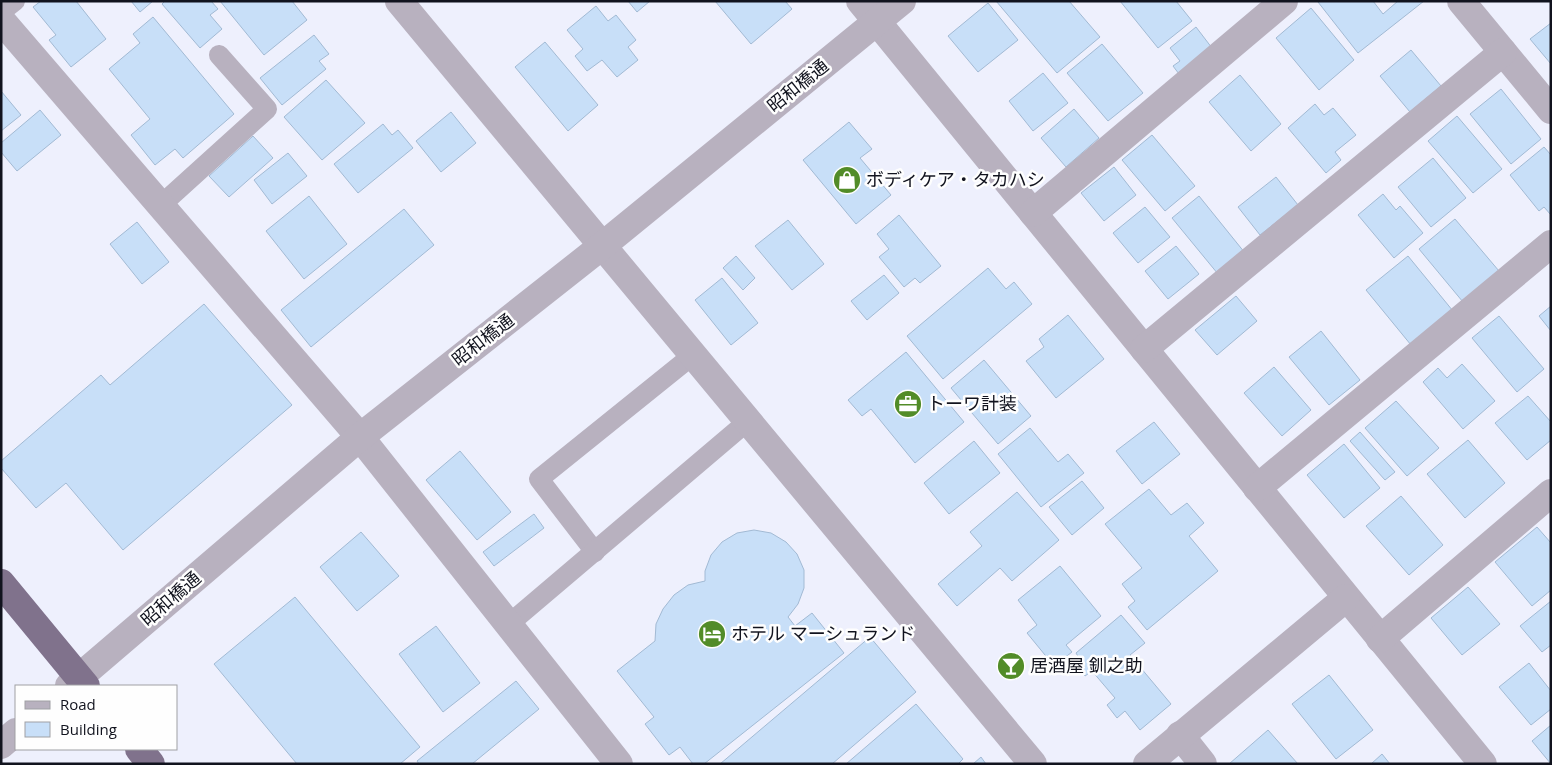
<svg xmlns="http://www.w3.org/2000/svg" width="1552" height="765" viewBox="0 0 1552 765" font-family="'Open Sans','Noto Sans JP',sans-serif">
	<rect width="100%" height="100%" fill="#eef0fd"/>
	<g fill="#c8dff8" stroke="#a2bad4">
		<path d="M41 1H76L106 39 71 67 49 40 56 35 33 7Z"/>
		<path d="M131 1H153L140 12Z"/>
		<path d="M165 1H211L218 9 210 15 222 29 200 48 162 4Z"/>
		<path d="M220 1H292L307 20 264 55Z"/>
		<path d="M628 1H650L637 12Z"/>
		<path d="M715 1H785L792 9 751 44Z"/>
		<path d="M996 1H1069L1100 37 1057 73Z"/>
		<path d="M1120 1H1176L1192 21 1158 48Z"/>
		<path d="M1320 1H1373L1383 14 1398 1H1424L1358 53 1318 2Z"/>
		<path d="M988 3 1018 40 978 72 948 36Z"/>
		<path d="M596 6 608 21 616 15 636 40 628 47 638 60 617 77 602 60 587 71 575 56 583 49 567 30Z"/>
		<path d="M1311 8 1354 60 1319 90 1276 38Z"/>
		<path d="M153 17 234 114 183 158 175 149 155 165 131 135 150 119 109 69 140 43 133 34Z"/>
		<path d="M1551 23V64L1530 39Z"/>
		<path d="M1196 27 1212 48 1179 74 1173 66 1180 61 1170 48Z"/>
		<path d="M314 35 329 54 319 61 326 69 282 105 260 78Z"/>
		<path d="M545 42 598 105 568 131 515 67Z"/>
		<path d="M1102 44 1143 93 1108 121 1067 73Z"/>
		<path d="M1411 50 1441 86 1410 112 1380 76Z"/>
		<path d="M1043 73 1068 103 1033 131 1009 101Z"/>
		<path d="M1240 75 1281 124 1251 151 1209 102Z"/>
		<path d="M326 80 365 123 322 160 284 117Z"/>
		<path d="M1501 89 1541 139 1511 164 1470 114Z"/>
		<path d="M1 91 21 115 1 131Z"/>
		<path d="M1315 104 1324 115 1333 108 1356 135 1335 152 1341 160 1326 173 1288 128Z"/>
		<path d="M1074 109 1099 138 1066 167 1041 138Z"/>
		<path d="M40 110 61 135 17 171 1 152V143Z"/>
		<path d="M451 112 476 143 441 172 416 141Z"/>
		<path d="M1457 116 1502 169 1473 193 1428 141Z"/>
		<path d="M849 122 872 149 860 158 891 195 856 224 803 160Z"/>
		<path d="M383 124 392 135 398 130 413 148 358 193 334 164Z"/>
		<path d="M1152 135 1195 186 1165 211 1122 160Z"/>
		<path d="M253 136 273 158 229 197 209 176Z"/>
		<path d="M1544 147 1551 155V215L1544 207 1539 211 1510 175Z"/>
		<path d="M288 153 307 176 272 204 254 180Z"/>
		<path d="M1433 158 1466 198 1431 227 1398 187Z"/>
		<path d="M1114 167 1136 195 1104 221 1081 193Z"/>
		<path d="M1276 177 1298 205 1260 235 1238 207Z"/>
		<path d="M1383 194 1396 210 1400 206 1423 233 1394 258 1358 215Z"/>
		<path d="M309 196 347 244 304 279 266 231Z"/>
		<path d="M1199 196 1245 253 1218 274 1172 218Z"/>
		<path d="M1145 207 1170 237 1138 263 1113 233Z"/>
		<path d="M404 209 434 245 311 347 281 310Z"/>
		<path d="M899 215 941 266 920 283 915 278 904 287 879 257 889 249 877 234Z"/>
		<path d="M1455 219 1499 271 1463 302 1419 249Z"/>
		<path d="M788 220 824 264 792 290 755 246Z"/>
		<path d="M137 222 169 262 142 284 110 244Z"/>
		<path d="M1176 246 1199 274 1168 299 1145 271Z"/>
		<path d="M736 256 755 278 743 290 723 268Z"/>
		<path d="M1408 256 1453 311 1411 345 1366 290Z"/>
		<path d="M988 268 1006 289 1014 282 1032 304 943 379 907 336Z"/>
		<path d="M884 275 899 293 867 320 851 301Z"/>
		<path d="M722 278 758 323 731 345 695 300Z"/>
		<path d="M1236 296 1257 321 1217 355 1195 330Z"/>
		<path d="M204 304 292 405 123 550 66 483 36 508 1 468V461L101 375 110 385Z"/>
		<path d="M1551 306V331L1539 316Z"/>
		<path d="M1068 315 1104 359 1056 398 1026 361 1044 347 1039 339Z"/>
		<path d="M1499 316 1544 369 1517 392 1472 338Z"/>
		<path d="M1321 331 1360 380 1329 405 1289 357Z"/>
		<path d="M906 352 964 422 915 463 871 409 862 416 848 400Z"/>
		<path d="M984 360 1031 416 998 444 951 388Z"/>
		<path d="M1462 364 1495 401 1463 429 1423 382 1438 368 1447 378Z"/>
		<path d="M1274 367 1311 410 1282 436 1244 393Z"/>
		<path d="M1528 396 1551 422V440L1527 460 1495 423Z"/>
		<path d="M1396 401 1439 448 1407 476 1365 428Z"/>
		<path d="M1154 422 1180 454 1142 484 1116 451Z"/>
		<path d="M1030 428 1058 462 1068 454 1084 473 1041 507 998 454Z"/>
		<path d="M1360 432 1395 472 1385 480 1350 441Z"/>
		<path d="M1468 440 1505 483 1465 518 1427 474Z"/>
		<path d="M974 441 1000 473 949 514 924 483Z"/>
		<path d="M1344 444 1380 488 1344 518 1307 475Z"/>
		<path d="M460 451 511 512 477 540 426 480Z"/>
		<path d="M1082 481 1104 508 1072 535 1049 507Z"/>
		<path d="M1149 489 1171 515 1187 503 1204 523 1189 536 1218 571 1147 630 1128 607 1135 601 1122 584 1142 568 1105 524Z"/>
		<path d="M1017 492 1059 540 1012 581 1000 568 957 606 938 584 982 546 970 532Z"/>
		<path d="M1401 496 1443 545 1409 575 1366 526Z"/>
		<path d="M534 514 544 528 494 566 483 552Z"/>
		<path d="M1537 527 1551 543V590L1532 606 1495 562Z"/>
		<path d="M754 530 771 533 786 542 797 554 804 570V588L798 604 788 617 795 626 812 613 844 653 704 764H693L680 747 669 755 645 724 654 717 617 671 655 641 656 624 663 609 674 595 688 585 705 581V571L711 555 722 542 737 533Z"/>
		<path d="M361 532 399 576 357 611 320 567Z"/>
		<path d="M1060 566 1101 616 1066 645 1072 652 1054 666 1027 633 1037 625 1018 600Z"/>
		<path d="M1468 587 1500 624 1462 655 1431 618Z"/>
		<path d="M295 597 420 747 400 764H297L214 664Z"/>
		<path d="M1551 601V645L1542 652 1520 626Z"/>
		<path d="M1121 615 1145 643 1130 655 1171 704 1140 730 1125 711 1117 718 1107 705 1115 698 1092 671 1085 676 1074 663 1079 658 1076 653Z"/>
		<path d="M436 626 480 683 443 712 399 654Z"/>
		<path d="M870 637 916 692 832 764H720Z"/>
		<path d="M1529 663 1551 691V709L1531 725 1499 687Z"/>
		<path d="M1329 675 1373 730 1336 759 1292 704Z"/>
		<path d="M516 681 539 709 472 764H419L417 761Z"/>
		<path d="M916 704 963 759 958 764H846Z"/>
		<path d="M1551 725V764L1532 741Z"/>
		<path d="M1268 730 1298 764H1229Z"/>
		<path d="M1382 754 1390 764H1371Z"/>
		<path d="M981 757 986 764H973Z"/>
	</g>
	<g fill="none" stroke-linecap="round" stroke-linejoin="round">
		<g stroke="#b8b1bf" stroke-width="20">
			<path d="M1 12 15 1"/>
			<path d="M161 205 267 109 219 55"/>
			<path d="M595 552 539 479 693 355"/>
			<path d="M509 624 748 421"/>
		</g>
		<g stroke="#b8b1bf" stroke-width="28">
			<path d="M399 1 1033 764"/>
			<path d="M860 1 1483 764"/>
			<path d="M1461 1 1551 110"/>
			<path d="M1 20 360 437 619 764"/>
			<path d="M1033 213 1284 1"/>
			<path d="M1144 349 1503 52"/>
			<path d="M1257 488 1551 244"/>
			<path d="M1380 639 1551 493"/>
			<path d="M1180 735 1203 764"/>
			<path d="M1147 764 1346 598"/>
		</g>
		<g stroke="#b8b1bf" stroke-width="28">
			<path d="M69 686 360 437 602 246 902 1"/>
			<path d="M1 745 16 732"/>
		</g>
		<g stroke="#80728c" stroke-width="28">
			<path d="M1 583 86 686"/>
			<path d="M139 749 151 764"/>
		</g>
	</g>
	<defs>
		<symbol id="shop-disc" viewBox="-11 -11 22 22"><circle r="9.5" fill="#528c28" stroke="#fefefe"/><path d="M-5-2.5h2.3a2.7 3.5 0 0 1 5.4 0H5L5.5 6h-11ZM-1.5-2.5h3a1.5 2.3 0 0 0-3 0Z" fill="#fff"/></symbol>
		<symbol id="office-disc" viewBox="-11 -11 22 22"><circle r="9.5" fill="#528c28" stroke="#fefefe"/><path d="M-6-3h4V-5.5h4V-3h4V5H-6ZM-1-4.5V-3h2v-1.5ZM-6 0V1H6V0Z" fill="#fff"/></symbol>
		<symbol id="hotel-disc" viewBox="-11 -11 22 22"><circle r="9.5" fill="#528c28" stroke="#fefefe"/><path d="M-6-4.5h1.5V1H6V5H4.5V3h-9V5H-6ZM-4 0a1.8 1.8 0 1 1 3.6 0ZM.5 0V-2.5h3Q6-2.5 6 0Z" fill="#fff"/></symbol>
		<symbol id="bar-disc" viewBox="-11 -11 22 22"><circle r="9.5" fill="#528c28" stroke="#fefefe"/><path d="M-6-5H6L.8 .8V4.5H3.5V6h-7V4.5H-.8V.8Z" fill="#fff"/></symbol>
	</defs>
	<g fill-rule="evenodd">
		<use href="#shop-disc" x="831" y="164" width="32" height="32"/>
		<use href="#office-disc" x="892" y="388" width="32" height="32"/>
		<use href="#hotel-disc" x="696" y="618" width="32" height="32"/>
		<use href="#bar-disc" x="995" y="650" width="32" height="32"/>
	</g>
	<g text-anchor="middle" stroke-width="5" stroke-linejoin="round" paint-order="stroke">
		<g font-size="18" fill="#11131e" stroke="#fefefe">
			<text transform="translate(798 86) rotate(-39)" y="6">昭和橋通</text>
			<text transform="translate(483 340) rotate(-38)" y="6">昭和橋通</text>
			<text transform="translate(171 599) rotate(-41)" y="6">昭和橋通</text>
		</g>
		<g font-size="18" fill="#11131e" stroke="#fefefe" text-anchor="start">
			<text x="866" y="186">ボディケア・タカハシ</text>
			<text x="927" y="410">トーワ計装</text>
			<text x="731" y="640">ホテル マーシュランド</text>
			<text x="1030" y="672">居酒屋 釧之助</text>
		</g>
	</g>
	<rect width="1552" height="765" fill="none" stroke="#11131e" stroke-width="5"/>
	<rect x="15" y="685" width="162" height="65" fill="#fefefe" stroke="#9fa0a4"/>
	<rect x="25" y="701" width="25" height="8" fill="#b8b1bf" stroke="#9fa0a4"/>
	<text x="60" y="710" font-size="15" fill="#11131e">Road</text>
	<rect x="25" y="722" width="25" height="15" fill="#c8dff8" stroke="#9fa0a4"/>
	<text x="60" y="735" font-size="15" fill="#11131e">Building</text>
</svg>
